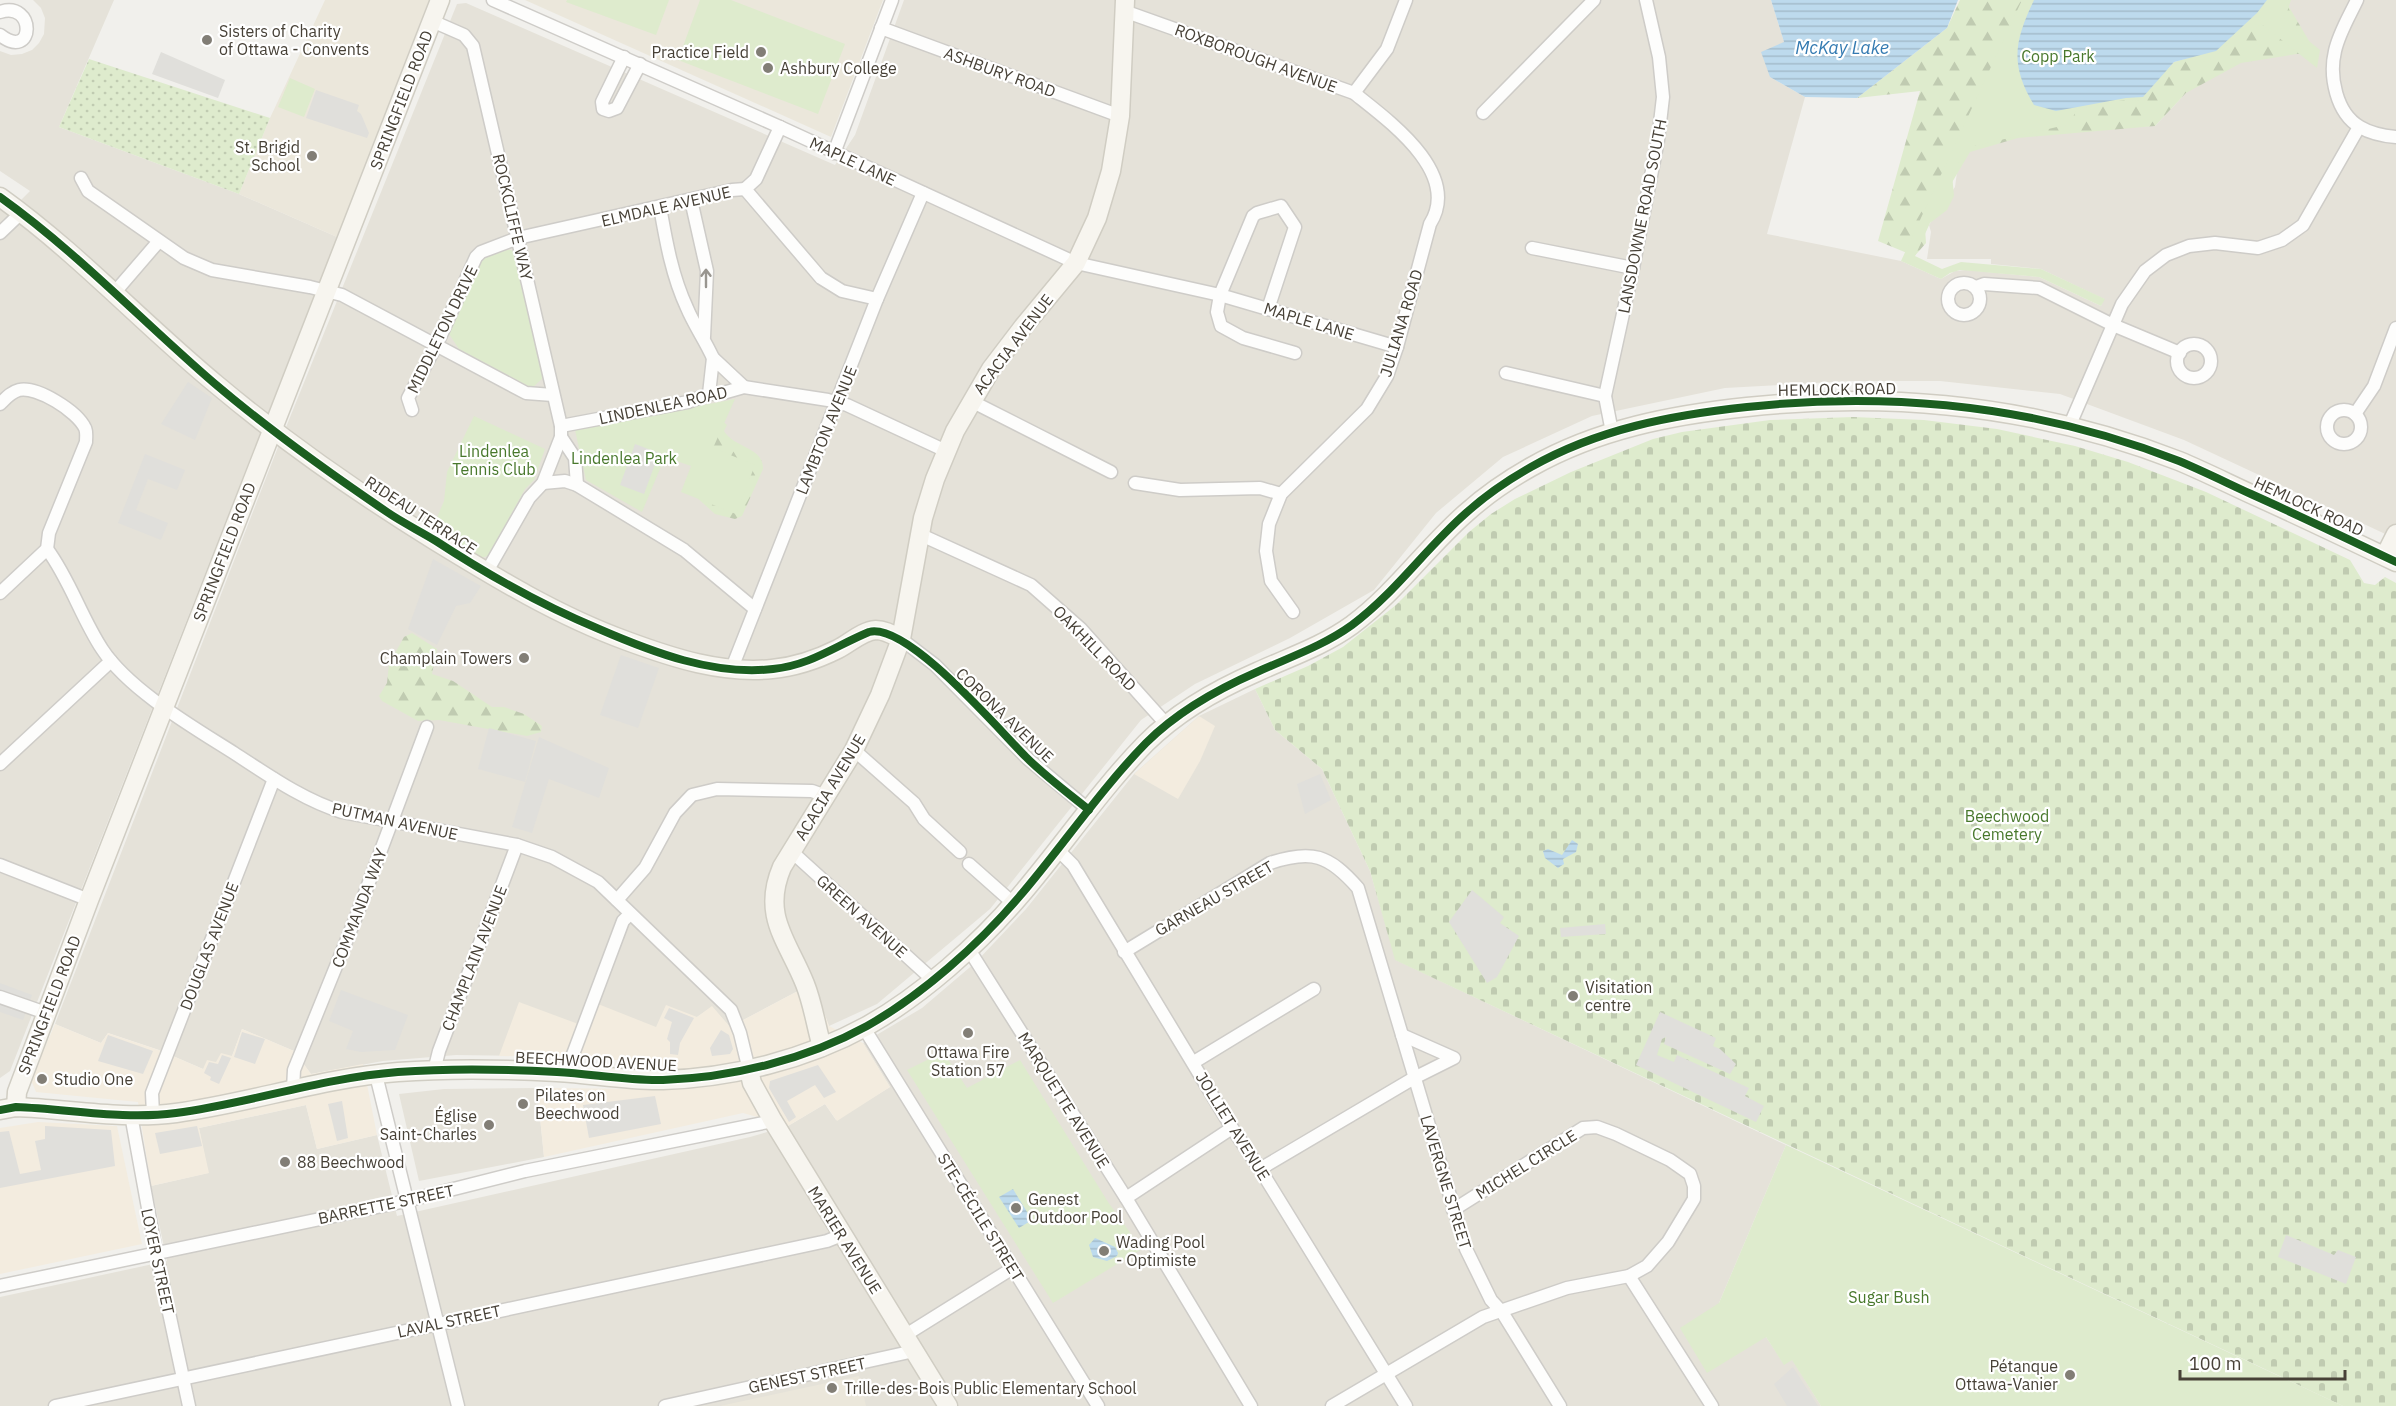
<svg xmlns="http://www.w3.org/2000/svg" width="2396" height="1406" viewBox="0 0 2396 1406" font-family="'IBM Plex Sans',sans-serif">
	<defs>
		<pattern id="grass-dots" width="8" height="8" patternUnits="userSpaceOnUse" patternTransform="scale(1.5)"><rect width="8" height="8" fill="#deebcd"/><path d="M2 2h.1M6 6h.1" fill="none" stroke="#c0cbb1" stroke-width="1.8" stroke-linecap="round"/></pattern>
		<pattern id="forest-firs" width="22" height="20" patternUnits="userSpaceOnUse" patternTransform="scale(1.5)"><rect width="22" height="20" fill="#deebcd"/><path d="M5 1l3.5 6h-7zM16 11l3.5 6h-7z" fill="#c0cbb1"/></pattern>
		<pattern id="cemetery-stones" width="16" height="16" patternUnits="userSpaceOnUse" patternTransform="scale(1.5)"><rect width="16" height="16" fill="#deebcd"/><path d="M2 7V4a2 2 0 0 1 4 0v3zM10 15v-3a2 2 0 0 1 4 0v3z" fill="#c0cbb1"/></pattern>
		<pattern id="water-rules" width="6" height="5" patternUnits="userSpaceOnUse" patternTransform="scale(1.5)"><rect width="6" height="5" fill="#bddaed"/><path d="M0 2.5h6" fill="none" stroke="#a4bccc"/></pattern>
	</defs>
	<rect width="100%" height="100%" fill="#f1f0ec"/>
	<g fill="#e5e2d9">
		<path d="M33 0H114L59 127 239 194 337 237 10 1071 0 1078V207L8 213 30 191 0 171V51L11 55 22 54 32 50 39 43 44 34 45 18 41 8Z"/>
		<path d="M904 0H1771L1784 42 1770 77 1805 97 1767 234 1901 261 1941 279 1955 271 1966 270 2039 277 2101 306 2104 299 2041 269 1991 264V259H1927L1931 232 1929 225 1955 187 1958 165 1972 146 2046 129 2155 126 2186 93 2284 0H2396V539L2184 440 2060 394 1940 381H1850L1725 388 1592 416 1503 457 1436 513 1374 590 1290 638 1195 684 1141 720 990 909 877 1004 829 1026 813 983 730 1027 712 1007 697 1017 648 1063 586 1057 456 1055 383 1061 311 1074 294 1051 242 1029 232 1056 203 1069 159 1050 108 1033 101 1043 55 1024 278 447 457 4 466 3 835 165 855 135Z"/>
		<path d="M1255 689 1275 730 1322 769 1370 871 1396 960 1786 1145 1719 1303 1766 1337 1784 1364 1792 1359 1821 1406H0V1297L167 1261 151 1186 208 1173 199 1128 306 1105 317 1149 377 1135 397 1216 750 1137 788 1126 825 1104 836 1120 890 1087 863 1043 922 1008 976 962 1026 909 1134 774 1199 716Z"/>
		<path d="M537 1088 544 1157 419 1181 399 1094 444 1089Z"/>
	</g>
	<g fill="#f3ecdf">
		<path d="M1199 716 1215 726 1200 761 1178 799 1134 774Z"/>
		<path d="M813 983 829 1026 863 1043 890 1087 837 1121 825 1104 788 1126 743 1113 544 1157 537 1088 649 1089 648 1063 586 1057 499 1056 519 1002 589 1028 598 1004 656 1027 666 1005 697 1017 712 1006 730 1027Z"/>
		<path d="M55 1024 101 1043 108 1033 159 1050 203 1069 207 1060 216 1062 221 1053 232 1056 242 1029 294 1051 311 1074 363 1064 377 1135 317 1149 306 1105 199 1128 209 1173 151 1186 138 1102 36 1092 31 1080Z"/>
		<path d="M38 1122 117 1126 142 1244 0 1274V1128Z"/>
	</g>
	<g fill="#ebe7db">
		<path d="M325 0H429L337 237 239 194 270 118Z"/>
		<path d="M525 0H883L831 137Z"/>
		<path d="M859 1376 866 1406H720Z"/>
	</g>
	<path fill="url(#grass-dots)" d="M89 59 270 118 239 194 59 127Z"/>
	<g fill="url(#forest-firs)">
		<path d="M1960 0H2034L2143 97 2174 62 2216 50 2257 13 2289 0V7L2315 51 2241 63 2186 93 2155 126 2018 138 1970 152 1925 228 1926 243 1912 259 1907 253 1878 241 1920 91 1857 98 1947 28Z"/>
		<path d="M721 420 727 425 724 431C734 448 764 447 763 469L742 516 735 519 715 514 694 495 692 456Z"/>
		<path d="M412 633 437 649 432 674 453 681 492 707H504L524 714 542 726 541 732 527 736 439 720 418 721 382 701 379 696 387 683 389 664 404 637Z"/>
	</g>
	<path fill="url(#cemetery-stones)" d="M1853 417 1924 420 1997 429 2075 446 2128 462 2206 492 2350 560 2364 583 2375 585 2385 577 2396 583V1406H2343L1395 960 1370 871 1322 769 1275 730 1255 689 1308 666 1343 647 1396 605 1469 532 1491 514 1515 499 1571 472 1653 439 1682 432 1770 420Z"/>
	<g fill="#deebcd">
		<path d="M567 0H669L656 35 566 2Z"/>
		<path d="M700 0H731L845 44 818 114 678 60Z"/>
		<path d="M2022 0H2291L2284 21 2320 50 2317 68 2260 23 2255 30 2232 38C2229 45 2214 59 2206 61 2199 62 2189 57 2181 56L2170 65 2160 87 2149 92 2140 101C2119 97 2098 108 2077 108L2070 124 1970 147 1964 161H1959L1952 174 1954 196 1947 210 1930 223 1915 256 1942 269 1961 262 2041 269 2105 299 2101 306 2039 277 1960 270 1950 273 1941 279 1901 261Z"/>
		<path d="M290 78 315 89 304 117 278 107Z"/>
		<path d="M496 249 511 250 519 257 544 377 532 388 459 349 449 334 476 268 481 258Z"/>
		<path d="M735 399 713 448 755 465 736 514 681 492 691 466 665 457 642 512 586 480 575 430Z"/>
		<path d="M474 416 545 449 534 480 525 489 488 556 479 558 432 529 444 501 447 472Z"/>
		<path d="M943 1052 967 1088 1020 1060 1108 1202 1142 1249 1053 1303 907 1070Z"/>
		<path d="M1786 1145 2343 1406H1821L1792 1360 1784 1365 1766 1337 1707 1373 1680 1328 1719 1303Z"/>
	</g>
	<g fill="#e0dfdb">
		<path d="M161 52 225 80 218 98 152 74Z"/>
		<path d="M316 90 359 105 357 111 361 114 369 133 367 138 306 118Z"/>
		<path d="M188 382 212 398 195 440 161 424Z"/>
		<path d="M635 444 659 453 644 494 620 485Z"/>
		<path d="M145 454 185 470 177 490 148 479 136 510 168 523 161 540 118 523Z"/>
		<path d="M433 559 481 586 470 603 456 606 437 645 408 629Z"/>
		<path d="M621 655 659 668 638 728 600 715Z"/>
		<path d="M489 728 536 741 525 782 478 769Z"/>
		<path d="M539 737 609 768 599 798 549 779 532 833 512 827Z"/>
		<path d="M1320 774 1331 800 1305 814 1297 784Z"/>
		<path d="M1472 890 1504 917 1500 923 1519 936 1497 977 1487 983 1449 922Z"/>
		<path d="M1605 924 1606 934 1561 937 1560 928Z"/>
		<path d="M0 983 32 995 23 1020 0 1012Z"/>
		<path d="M341 990 408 1015 395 1050 361 1052 346 1049 353 1031 329 1021Z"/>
		<path d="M669 1008 694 1018 680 1043 678 1055 670 1054V1042L667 1039 672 1022 664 1018Z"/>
		<path d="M1660 1012 1716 1038 1713 1046 1720 1049 1736 1064 1730 1074 1664 1044 1666 1037 1662 1039 1657 1055 1674 1062 1677 1055 1749 1088 1745 1096 1764 1106 1756 1122 1636 1065Z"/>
		<path d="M721 1030 729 1035 733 1049 730 1054 712 1056 710 1048Z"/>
		<path d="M242 1032 265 1039 255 1064 234 1057Z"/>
		<path d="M108 1035 153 1051 143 1074 98 1061Z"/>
		<path d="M222 1055 231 1058 219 1084 210 1080 211 1077 204 1073 209 1062 218 1064Z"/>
		<path d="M818 1065 836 1092 824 1098 815 1085 787 1101 796 1117 789 1122 769 1088 770 1081Z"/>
		<path d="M655 1096 661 1124 589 1138 583 1105Z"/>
		<path d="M342 1101 348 1138 337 1141 328 1104Z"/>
		<path d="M45 1126 111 1130 115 1166 0 1188V1132L9 1131 20 1174 41 1170 35 1141 45 1139Z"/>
		<path d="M197 1126 202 1146 160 1154 155 1133Z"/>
		<path d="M2286 1235 2334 1255 2338 1250 2356 1257 2346 1284 2278 1257Z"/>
		<path d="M1793 1367 1818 1406H1787L1774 1384Z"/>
	</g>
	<g fill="url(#water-rules)">
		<path d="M1771 0H1958L1947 28 1857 98 1805 97 1770 77 1761 52 1784 42Z"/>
		<path d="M2034 0H2267L2257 13 2216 51 2174 62 2143 97 2126 98 2056 111 2034 105C2010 65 2014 42 2034 0Z"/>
		<path d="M1572 840 1578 844 1576 852 1563 859 1564 864 1558 868 1545 858 1543 851 1548 849 1562 855Z"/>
		<path d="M1013 1189 1032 1220 1019 1228 999 1197Z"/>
		<path d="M1095 1238 1115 1247 1118 1253 1117 1256 1107 1261 1093 1257 1089 1245Z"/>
	</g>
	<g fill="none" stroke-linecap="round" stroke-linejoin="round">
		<defs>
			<g id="street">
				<path d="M493 0 780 127 1076 263 1220 295 1397 347"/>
				<path d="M2357 0C2349 17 2339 33 2335 51 2329 76 2336 113 2360 127 2370 133 2384 136 2396 137"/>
				<path d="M1124 11 1354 93C1389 121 1462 173 1430 224L1397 347 1387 376 1367 409 1281 494 1269 524 1266 551 1271 581 1293 612"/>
				<path d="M0 12C36 0 35 62 0 35"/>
				<path d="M432 21 464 35 473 46 561 426V437L543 483 529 498 486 573"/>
				<path d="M881 28 1120 116"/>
				<path d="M624 57 602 102 603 109 609 111 617 108 640 64"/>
				<path d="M1354 93 1387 49 1406 0"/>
				<path d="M1483 113 1594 0"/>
				<path d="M834 153 892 0"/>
				<path d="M81 178 88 191 184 258 212 270 310 287 342 295 526 393 553 395"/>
				<path d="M745 189 821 278 842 291 877 299"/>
				<path d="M745 189 756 179 780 127"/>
				<path d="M691 200 707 271 704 337"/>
				<path d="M660 207C666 241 672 276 687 308 694 325 705 340 713 358"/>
				<path d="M0 233 22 212"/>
				<path d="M1532 248 1633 268"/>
				<circle cx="1964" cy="299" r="16"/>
				<path d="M1976 287 1984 284 2039 288 2113 325 2180 353"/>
				<path d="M115 292 159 241"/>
				<path d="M1268 309 1295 227 1281 206 1257 213 1253 216 1220 295 1217 312 1221 326 1243 338 1295 353"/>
				<circle cx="2194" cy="361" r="17"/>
				<path d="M1506 373 1605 396"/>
				<path d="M709 394 713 358 744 387"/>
				<path d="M971 401 1111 472"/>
				<path d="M0 404C6 398 11 392 19 390 37 386 77 411 85 428 87 432 86 437 86 442L49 533 47 549 0 593"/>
				<circle cx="2344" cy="427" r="17"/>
				<path d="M412 410 408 398 437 344 476 257 481 252 518 238 732 190 745 189"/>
				<path d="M2355 414 2374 386 2396 328"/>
				<path d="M561 426 688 402 709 394 723 393 744 387 828 400 847 405 946 451"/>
				<path d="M2069 427 2122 304 2145 271 2166 255 2189 246 2215 243 2258 248 2282 240 2303 225 2359 127"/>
				<path d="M1612 432 1605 396 1633 268 1658 140 1663 97 1659 57 1646 0"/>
				<path d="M561 437 575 458 577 485"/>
				<path d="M543 483 565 481 577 485 684 550 755 609"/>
				<path d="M1135 483 1180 490 1260 488 1281 494"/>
				<path d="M919 534 1031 585 1081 629 1167 725"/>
				<path d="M47 549C70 580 81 617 102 649 129 690 193 727 234 753 268 775 303 800 342 812L517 845 552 857 598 882 731 1010 740 1033 749 1070"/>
				<path d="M901 639 935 665 1028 759 1089 810"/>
				<path d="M732 668 877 299 923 193"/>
				<path d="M854 750 914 803 924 819 960 852"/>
				<path d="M0 764 111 661"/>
				<path d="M1057 849 1073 865 1232 1128 1260 1169 1406 1406"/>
				<path d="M791 851 933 980"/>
				<path d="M969 864 1013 903"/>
				<path d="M0 865 89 900"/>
				<path d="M617 900 645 868 675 813 692 795 717 789 812 791 826 796"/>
				<path d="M968 948 1126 1198 1251 1406"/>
				<path d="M1124 952 1270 863C1312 849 1329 855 1358 888L1466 1249 1491 1300 1502 1312 1560 1406"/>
				<path d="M0 997 46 1013"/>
				<path d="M864 1028 1098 1406"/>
				<path d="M1194 1062 1314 989"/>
				<path d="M434 1071 439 1051 517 845"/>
				<path d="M566 1073 623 921 630 914"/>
				<path d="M376 1075 458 1406"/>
				<path d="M293 1089 294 1070 356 917 427 727"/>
				<path d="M153 1114 152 1093 274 779"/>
				<path d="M131 1115 156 1252 189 1406"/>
				<path d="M1260 1169 1414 1078 1454 1058 1402 1035"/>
				<path d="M1126 1198 1232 1128"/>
				<path d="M1629 1276 1712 1406"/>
				<path d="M0 1286 406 1201 525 1171 773 1121"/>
				<path d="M904 1336 1013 1268"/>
				<path d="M55 1406 827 1241 842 1235"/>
				<path d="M665 1406 914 1351"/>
				<path d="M1332 1406 1483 1317 1567 1288 1629 1276 1647 1266 1668 1242 1694 1199V1186L1690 1174 1670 1160 1616 1134 1597 1127 1583 1128 1453 1210"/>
			</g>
			<g id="secondary">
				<path d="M0 197C78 253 143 324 217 385 285 442 358 493 434 540 496 578 558 616 627 641 673 658 722 674 772 669 794 667 818 659 838 649 850 643 862 631 876 630 885 630 893 635 901 639"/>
				<path d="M2385 556 2396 534"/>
				<path d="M822 1047C816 1026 813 1004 805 984 788 941 761 916 782 867L854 750 880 695 901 639 923 518 935 479 955 431 991 369 1023 327 1076 263 1097 218 1111 171 1120 116 1125 0"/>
				<path d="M749 1070 752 1083 773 1121 948 1406"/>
				<path d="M16 1107 17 1092 89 900 440 0"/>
				<path d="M0 1110 16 1107C69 1109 123 1120 176 1113 250 1103 322 1078 398 1072 451 1068 504 1069 557 1072 593 1074 628 1081 663 1080 732 1078 807 1059 867 1026 922 995 978 945 1019 897 1062 847 1100 790 1146 743 1177 712 1218 689 1257 672 1290 657 1323 646 1352 625 1396 592 1426 548 1466 513 1486 495 1508 480 1531 467 1598 429 1672 415 1747 407 1894 391 2041 407 2179 461 2203 471 2227 483 2251 494 2300 516 2348 539 2396 562"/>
			</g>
		</defs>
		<use href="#street" stroke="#ceccc8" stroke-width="15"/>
		<use href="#secondary" stroke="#d0cdc3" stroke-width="21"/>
		<use href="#street" stroke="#fdfdfc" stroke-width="12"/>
		<use href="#secondary" stroke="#f7f5ef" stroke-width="18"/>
		<defs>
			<g id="cycleway">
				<path d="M0 197C77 252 142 321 214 383 268 429 328 472 387 512 403 523 420 531 436 541 488 575 541 605 599 629 652 652 714 676 773 669 811 665 835 646 869 632 907 622 998 729 1026 757 1045 776 1068 793 1089 810"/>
				<path d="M0 1110 16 1107C69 1109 123 1120 176 1113 250 1103 322 1078 398 1072 451 1068 504 1069 557 1072 593 1074 628 1081 663 1080 732 1078 807 1059 867 1026 922 995 978 945 1019 897 1062 847 1100 790 1146 743 1177 712 1218 689 1257 672 1290 657 1323 646 1352 625 1396 592 1426 548 1466 513 1486 495 1508 480 1531 467 1598 429 1672 415 1747 407 1894 391 2041 407 2179 461 2203 471 2227 483 2251 494 2300 516 2348 539 2396 562"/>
			</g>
		</defs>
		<use href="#cycleway" stroke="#fff" stroke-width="11"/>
		<use href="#cycleway" stroke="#1b5e20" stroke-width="8"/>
	</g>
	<defs><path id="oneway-shaft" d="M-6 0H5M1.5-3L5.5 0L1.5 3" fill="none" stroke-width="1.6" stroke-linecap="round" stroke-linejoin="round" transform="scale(1.5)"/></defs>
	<use stroke="#999690" href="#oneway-shaft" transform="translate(706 278) rotate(-90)"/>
	<g fill="#827e76" stroke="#fff" stroke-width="2">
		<circle cx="207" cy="40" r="6"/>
		<circle cx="761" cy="52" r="6"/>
		<circle cx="768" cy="68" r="6"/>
		<circle cx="312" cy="156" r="6"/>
		<circle cx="524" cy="658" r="6"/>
		<circle cx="1573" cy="996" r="6"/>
		<circle cx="968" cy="1033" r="6"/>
		<circle cx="42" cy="1079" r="6"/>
		<circle cx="523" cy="1104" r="6"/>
		<circle cx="489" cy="1125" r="6"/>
		<circle cx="285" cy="1162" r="6"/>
		<circle cx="1016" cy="1208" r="6"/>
		<circle cx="1104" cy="1251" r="6"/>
		<circle cx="2070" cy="1375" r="6"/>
		<circle cx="832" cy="1388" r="6"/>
	</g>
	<g text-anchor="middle" stroke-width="4.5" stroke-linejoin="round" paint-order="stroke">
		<g font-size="16" fill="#474137" stroke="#fff" text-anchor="start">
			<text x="219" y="37">Sisters of Charity<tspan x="219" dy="18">of Ottawa - Convents</tspan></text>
			<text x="749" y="58" text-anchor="end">Practice Field</text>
			<text x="780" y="74">Ashbury College</text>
			<text x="300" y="153" text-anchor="end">St. Brigid<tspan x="300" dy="18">School</tspan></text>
			<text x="512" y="664" text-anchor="end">Champlain Towers</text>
			<text x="1585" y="993">Visitation<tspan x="1585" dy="18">centre</tspan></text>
			<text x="968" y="1058" text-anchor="middle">Ottawa Fire<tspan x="968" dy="18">Station 57</tspan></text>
			<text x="54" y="1085">Studio One</text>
			<text x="535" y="1101">Pilates on<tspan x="535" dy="18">Beechwood</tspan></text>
			<text x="477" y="1122" text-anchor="end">Église<tspan x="477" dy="18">Saint-Charles</tspan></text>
			<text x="297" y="1168">88 Beechwood</text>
			<text x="1028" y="1205">Genest<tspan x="1028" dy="18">Outdoor Pool</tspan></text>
			<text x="1116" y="1248">Wading Pool<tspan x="1116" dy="18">- Optimiste</tspan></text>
			<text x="2058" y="1372" text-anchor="end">Pétanque<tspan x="2058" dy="18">Ottawa-Vanier</tspan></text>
			<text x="844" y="1394">Trille-des-Bois Public Elementary School</text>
		</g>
		<g font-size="16" fill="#48782c" stroke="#fff">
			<text x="2058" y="62">Copp Park</text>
			<text x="494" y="457">Lindenlea<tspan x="494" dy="18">Tennis Club</tspan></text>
			<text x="624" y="464">Lindenlea Park</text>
			<text x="2007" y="822">Beechwood<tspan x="2007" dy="18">Cemetery</tspan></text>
			<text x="1889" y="1303">Sugar Bush</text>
		</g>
		<g font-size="16" fill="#474137" stroke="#fff">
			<text transform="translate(1256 58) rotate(20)" y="6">ROXBOROUGH AVENUE</text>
			<text transform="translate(1000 72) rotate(20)" y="6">ASHBURY ROAD</text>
			<text transform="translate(401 100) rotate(-69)" y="6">SPRINGFIELD ROAD</text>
			<text transform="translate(853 161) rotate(25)" y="6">MAPLE LANE</text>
			<text transform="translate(666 206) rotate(-13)" y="6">ELMDALE AVENUE</text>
			<text transform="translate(1642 216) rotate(-79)" y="6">LANSDOWNE ROAD SOUTH</text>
			<text transform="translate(513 217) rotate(77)" y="6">ROCKCLIFFE WAY</text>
			<text transform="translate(1309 321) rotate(17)" y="6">MAPLE LANE</text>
			<text transform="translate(1401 323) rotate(-73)" y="6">JULIANA ROAD</text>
			<text transform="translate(442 329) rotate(-64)" y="6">MIDDLETON DRIVE</text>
			<text transform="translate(1013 344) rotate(-53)" y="6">ACACIA AVENUE</text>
			<text transform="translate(1837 389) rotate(-1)" y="6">HEMLOCK ROAD</text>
			<text transform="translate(663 405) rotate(-12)" y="6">LINDENLEA ROAD</text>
			<text transform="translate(826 430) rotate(-68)" y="6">LAMBTON AVENUE</text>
			<text transform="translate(2309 506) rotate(25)" y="6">HEMLOCK ROAD</text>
			<text transform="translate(421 515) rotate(33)" y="6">RIDEAU TERRACE</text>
			<text transform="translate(224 552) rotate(-69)" y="6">SPRINGFIELD ROAD</text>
			<text transform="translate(1095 648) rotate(46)" y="6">OAKHILL ROAD</text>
			<text transform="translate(1005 715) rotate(44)" y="6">CORONA AVENUE</text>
			<text transform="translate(830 787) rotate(-59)" y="6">ACACIA AVENUE</text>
			<text transform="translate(395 821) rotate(12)" y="6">PUTMAN AVENUE</text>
			<text transform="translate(1214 898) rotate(-30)" y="6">GARNEAU STREET</text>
			<text transform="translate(359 908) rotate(-69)" y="6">COMMANDA WAY</text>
			<text transform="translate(862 916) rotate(42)" y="6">GREEN AVENUE</text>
			<text transform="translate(209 946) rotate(-69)" y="6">DOUGLAS AVENUE</text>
			<text transform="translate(474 958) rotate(-69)" y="6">CHAMPLAIN AVENUE</text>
			<text transform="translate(49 1005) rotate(-69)" y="6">SPRINGFIELD ROAD</text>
			<text transform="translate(596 1061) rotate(3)" y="6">BEECHWOOD AVENUE</text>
			<text transform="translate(1064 1100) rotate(58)" y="6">MARQUETTE AVENUE</text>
			<text transform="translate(1233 1126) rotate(58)" y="6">JOLLIET AVENUE</text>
			<text transform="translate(1526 1164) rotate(-32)" y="6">MICHEL CIRCLE</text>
			<text transform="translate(1446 1182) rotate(73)" y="6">LAVERGNE STREET</text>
			<text transform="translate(386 1204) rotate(-12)" y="6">BARRETTE STREET</text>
			<text transform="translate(981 1217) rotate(58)" y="6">STE-CÉCILE STREET</text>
			<text transform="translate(845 1240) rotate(58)" y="6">MARIER AVENUE</text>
			<text transform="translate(158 1261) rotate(78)" y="6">LOYER STREET</text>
			<text transform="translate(449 1321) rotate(-12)" y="6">LAVAL STREET</text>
			<text transform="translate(807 1375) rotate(-12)" y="6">GENEST STREET</text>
		</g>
		<g font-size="18" font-style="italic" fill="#337ab1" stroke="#fff">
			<text x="1842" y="54">McKay Lake</text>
		</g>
	</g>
	<path d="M2180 1370v9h165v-9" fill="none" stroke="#474137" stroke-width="3"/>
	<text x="2189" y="1370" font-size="18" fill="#474137" stroke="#ffffff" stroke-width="4.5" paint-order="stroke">100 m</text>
</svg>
